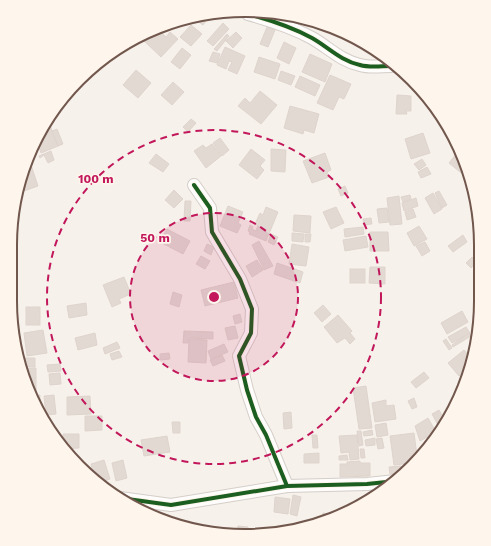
<svg xmlns="http://www.w3.org/2000/svg" width="491" height="546" viewBox="0 0 491 546" font-family="'Work Sans',sans-serif">
	<rect width="100%" height="100%" fill="#f6f1eb"/>
	<g fill="#e2d9d3" stroke="#dfd4cd">
		<path d="M205 17 208 18 203 25 193 18Z"/>
		<path d="M223 23 229 29 213 46 207 41Z"/>
		<path d="M191 25 202 34 191 46 180 37Z"/>
		<path d="M267 27 275 30 268 47 260 44Z"/>
		<path d="M159 30 166 37 170 32 178 39 161 57 142 39Z"/>
		<path d="M236 32 242 38 233 48 226 41Z"/>
		<path d="M227 34 229 36 217 51 214 49Z"/>
		<path d="M284 42 296 48 289 64 277 58Z"/>
		<path d="M225 47 245 56 237 74 228 70 232 62 229 61 226 69 217 65Z"/>
		<path d="M182 48 191 55 180 69 171 62Z"/>
		<path d="M213 52 220 54 217 63 209 61Z"/>
		<path d="M310 54 332 64 325 82 302 72Z"/>
		<path d="M259 57 280 64 275 79 254 72Z"/>
		<path d="M136 70 151 83 138 98 123 85Z"/>
		<path d="M281 71 295 76 291 85 278 80Z"/>
		<path d="M330 75 351 84 344 99 339 97 333 110 317 103Z"/>
		<path d="M300 76 320 85 315 96 295 87Z"/>
		<path d="M173 82 184 92 172 105 161 95Z"/>
		<path d="M260 91 277 105 261 124 238 106 245 98 250 103Z"/>
		<path d="M397 95 411 96V111H406L407 114H396Z"/>
		<path d="M290 106 319 114 314 133 304 130 303 134 284 128Z"/>
		<path d="M191 119 196 123 188 132 183 127Z"/>
		<path d="M48 120 58 146 41 153 37 141 42 128Z"/>
		<path d="M57 129 63 144 58 146 52 131Z"/>
		<path d="M423 133 430 153 411 159 405 139Z"/>
		<path d="M220 138 229 150 222 156 213 143Z"/>
		<path d="M212 144 221 156 206 168 194 151 203 145 206 148Z"/>
		<path d="M251 149 265 160 260 166 264 170 257 179 239 165Z"/>
		<path d="M271 149 286 150 285 172 271 171Z"/>
		<path d="M51 151 54 160 48 163 44 155 40 158 39 156Z"/>
		<path d="M325 153 331 170 327 172 329 177 312 183 303 161Z"/>
		<path d="M457 153 467 173 465 176 449 163Z"/>
		<path d="M156 154 169 164 163 172 149 163Z"/>
		<path d="M422 159 426 165 419 170 414 164Z"/>
		<path d="M31 165 38 186 24 191 21 182 27 166Z"/>
		<path d="M427 167 431 174 421 178 418 172Z"/>
		<path d="M345 186 348 193 341 196 338 189Z"/>
		<path d="M174 190 183 199 174 208 165 200Z"/>
		<path d="M439 191 447 205 442 208 435 193Z"/>
		<path d="M433 193 442 209 434 214 425 198Z"/>
		<path d="M410 195 411 199 403 202 401 197Z"/>
		<path d="M399 196 402 224 390 225 387 198Z"/>
		<path d="M416 198 418 206 404 211 402 203Z"/>
		<path d="M185 201H191L190 221H184Z"/>
		<path d="M228 206 243 212 238 223 241 225 237 233 220 226Z"/>
		<path d="M266 207 278 212 266 241 249 234 250 232 248 231 250 225 253 227 252 229 256 231 258 225 255 224 260 213 263 215Z"/>
		<path d="M336 207 344 223 331 229 323 212Z"/>
		<path d="M387 208 389 222 379 223 377 209Z"/>
		<path d="M413 209 416 217 407 220 405 212Z"/>
		<path d="M294 215 311 216 310 233 293 231Z"/>
		<path d="M371 218 372 224 364 225 363 219Z"/>
		<path d="M419 226 427 239 414 246 407 233Z"/>
		<path d="M363 227 364 234 345 237 344 229Z"/>
		<path d="M167 229 190 241 183 254 160 242Z"/>
		<path d="M370 232H388L389 251H370Z"/>
		<path d="M292 233 304 234 303 242 292 241Z"/>
		<path d="M271 234 278 237 274 245 268 242Z"/>
		<path d="M305 234H311L310 242H305Z"/>
		<path d="M463 235 467 242 453 252 448 246Z"/>
		<path d="M366 236 368 247 345 251 343 240Z"/>
		<path d="M259 241 273 266 264 270 252 245Z"/>
		<path d="M425 242 430 251 422 256 416 246Z"/>
		<path d="M207 244 214 247 211 255 204 251Z"/>
		<path d="M292 244 309 247 306 266 289 264Z"/>
		<path d="M201 256 210 261 205 269 196 264Z"/>
		<path d="M472 257 477 262 471 268 466 263Z"/>
		<path d="M257 260 263 270 252 277 246 266Z"/>
		<path d="M277 263 303 272 300 283 274 274Z"/>
		<path d="M370 267H385V284L369 283Z"/>
		<rect x="350" y="269" width="15" height="14"/>
		<path d="M124 277 131 294 119 299 121 303 112 307 103 285Z"/>
		<path d="M234 282 238 298 205 306 201 290Z"/>
		<path d="M173 292 182 295 179 307 170 304Z"/>
		<path d="M86 303 87 315 69 318 67 306Z"/>
		<path d="M323 305 331 314 322 322 314 313Z"/>
		<rect x="26" y="307" width="14" height="18"/>
		<path d="M462 311 468 322 447 334 441 323Z"/>
		<path d="M240 314 242 322 235 324 233 316Z"/>
		<path d="M338 315 352 331 350 333 355 339 350 344 345 338 337 343 324 327Z"/>
		<path d="M235 326 238 338 228 340 225 328Z"/>
		<path d="M466 327 470 333 452 343 448 337Z"/>
		<path d="M43 330 47 353 27 356 24 333Z"/>
		<path d="M184 331 213 332V339L189 338 188 343H183Z"/>
		<path d="M95 333 97 345 78 350 75 338Z"/>
		<path d="M469 333 471 336 453 347 452 345Z"/>
		<path d="M15 336H20L22 356 18 357 15 347Z"/>
		<path d="M189 339 207 340 206 363 188 362Z"/>
		<path d="M446 339 452 348 449 350 443 341Z"/>
		<path d="M117 342 120 348 105 354 103 348Z"/>
		<path d="M224 344 228 352 211 359 208 351Z"/>
		<path d="M464 350 470 357 466 370 459 376 448 363Z"/>
		<path d="M119 351 122 357 112 360 110 354Z"/>
		<path d="M169 353 170 359 160 360V354Z"/>
		<path d="M222 355 225 361 213 366 210 360Z"/>
		<path d="M19 358H35V367H22Z"/>
		<path d="M60 364 61 371 48 372 47 365Z"/>
		<path d="M36 368V393H30L22 369Z"/>
		<path d="M424 372 429 378 416 388 411 382Z"/>
		<path d="M60 373 61 384 50 385 49 374Z"/>
		<path d="M366 386 372 428 359 429 353 388Z"/>
		<path d="M40 395V403L34 404 31 396Z"/>
		<path d="M54 395 56 414 46 415 44 396Z"/>
		<path d="M90 396 91 414 67 415V397Z"/>
		<path d="M414 398 417 407 412 409 408 401Z"/>
		<path d="M386 400V406L394 405 396 419 375 422 372 403Z"/>
		<path d="M35 406H43V418Z"/>
		<path d="M439 410 445 420 439 427 432 414Z"/>
		<path d="M291 412 292 428 284 429 283 413Z"/>
		<path d="M85 416H102V430L85 431Z"/>
		<path d="M428 418 436 432 420 441 415 426Z"/>
		<path d="M172 422H180V433H173Z"/>
		<path d="M386 423 388 435 377 437 375 425Z"/>
		<path d="M372 430 373 435 364 436 363 432Z"/>
		<path d="M357 431H361L363 445 359 446Z"/>
		<path d="M414 433 417 456 412 463 394 465 390 436Z"/>
		<path d="M63 434H79V448L63 449Z"/>
		<path d="M312 435H317L318 448H313Z"/>
		<path d="M357 435 359 459 350 460 349 452 341 453 339 436Z"/>
		<path d="M167 436 170 452 144 456 141 440Z"/>
		<path d="M375 438V445L366 446 365 440Z"/>
		<path d="M382 438 384 448 378 449 376 439Z"/>
		<path d="M360 449H364L365 458H361Z"/>
		<path d="M319 453V463H304V454Z"/>
		<path d="M347 455 348 460H339V456Z"/>
		<path d="M104 460 110 479 98 483 95 480 91 464Z"/>
		<path d="M123 460 127 478 116 481 112 463Z"/>
		<path d="M360 461V463H370V476L340 477V464H347V462Z"/>
		<path d="M401 466 402 473 390 474 389 467Z"/>
		<path d="M293 495 301 497 297 516 290 514Z"/>
		<path d="M275 497 290 499 288 514 274 512Z"/>
		<path d="M323 513 339 516 322 522Z"/>
		<path d="M238 526 248 527V536L237 535Z"/>
	</g>
	<g fill="none" stroke-linecap="round" stroke-linejoin="round">
		<defs>
			<g id="minor">
				<path d="M248 14C270 20 292 27 312 38 328 47 341 61 360 65 370 68 381 66 391 66"/>
				<path d="M194 185 210 208 212 232 240 279 252 309 251 333 239 356 247 390 256 417 266 435 287 486"/>
				<path d="M120 498 171 505 287 486 367 484 396 481"/>
			</g>
		</defs>
		<use href="#minor" stroke="#d5cec9" stroke-width="14"/>
		<use href="#minor" stroke="#fefdfc" stroke-width="12"/>
		<defs>
			<g id="cycleway">
				<path d="M248 14C270 20 292 27 312 38 328 47 341 61 360 65 370 68 381 66 391 66"/>
				<path d="M194 185 210 208 212 232 240 279 252 309 251 333 239 356 247 390 256 417 266 435 287 486"/>
				<path d="M120 498 171 505 287 486 367 484 396 481"/>
			</g>
		</defs>
		<use href="#cycleway" stroke="#fef5ec" stroke-width="6"/>
		<use href="#cycleway" stroke="#1b5e20" stroke-width="4"/>
	</g>
	<circle cx="214" cy="297" r="84" fill="#c2185b" fill-opacity=".12"/>
	<g fill="none" stroke="#c2185b" stroke-width="2" stroke-dasharray="7 5">
		<circle cx="214" cy="297" r="84"/>
		<circle cx="214" cy="297" r="167"/>
	</g>
	<path d="M0 0H491V546H0ZM245 17H246A228 228 0 0 1 474 245V301A228 228 0 0 1 246 529H245A228 228 0 0 1 17 301V245A228 228 0 0 1 245 17Z" fill="#fef5ec" fill-rule="evenodd"/>
	<path fill="none" stroke="#72574d" stroke-width="2" d="M245 17H246A228 228 0 0 1 474 245V301A228 228 0 0 1 246 529H245A228 228 0 0 1 17 301V245A228 228 0 0 1 245 17Z"/>
	<circle cx="214" cy="297" r="6" fill="#c2185b" stroke="#fef5ec" stroke-width="2"/>
	<g font-size="12" text-anchor="middle" font-weight="bold" fill="#c2185b" stroke="#fef5ec" stroke-width="3.5" stroke-linejoin="round" paint-order="stroke">
		<text x="96" y="183">100 m</text>
		<text x="155" y="242">50 m</text>
	</g>
</svg>
